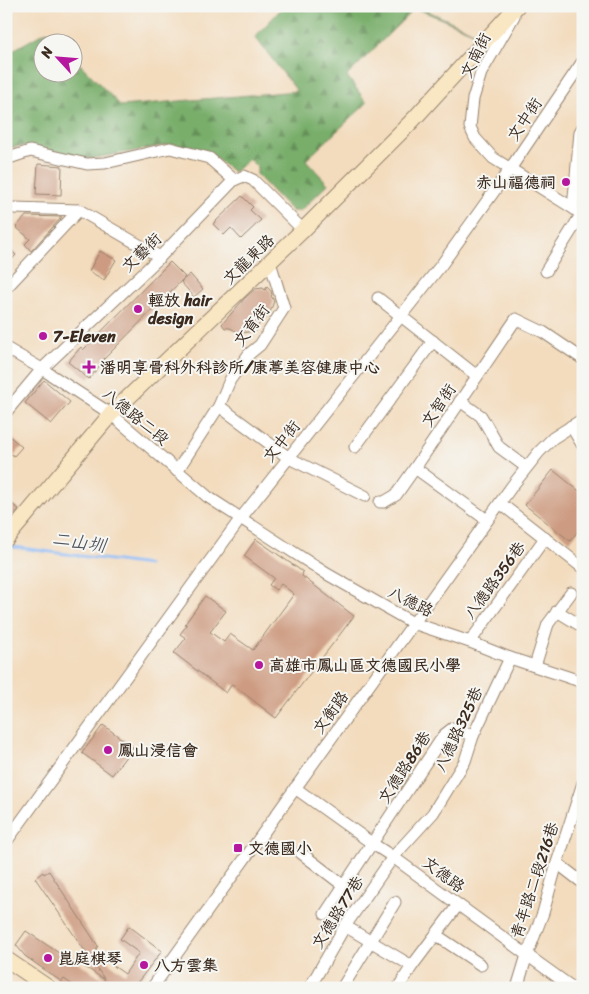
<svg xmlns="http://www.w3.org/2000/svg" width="589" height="994" viewBox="0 0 589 994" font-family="Sriracha,'LXGW WenKai TC',sans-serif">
	<defs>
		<pattern id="forest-firs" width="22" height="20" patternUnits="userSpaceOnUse" patternTransform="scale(1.25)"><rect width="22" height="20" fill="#78ae6b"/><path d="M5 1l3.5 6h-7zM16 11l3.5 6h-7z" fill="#648e57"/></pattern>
	</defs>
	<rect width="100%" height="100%" fill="#f6f6f2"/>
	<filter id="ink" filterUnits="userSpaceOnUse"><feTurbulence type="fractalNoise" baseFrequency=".02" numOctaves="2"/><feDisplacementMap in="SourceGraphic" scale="10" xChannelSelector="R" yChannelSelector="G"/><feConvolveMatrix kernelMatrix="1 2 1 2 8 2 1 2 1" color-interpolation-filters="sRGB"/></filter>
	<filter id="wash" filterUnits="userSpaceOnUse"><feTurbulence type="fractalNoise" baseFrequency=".0096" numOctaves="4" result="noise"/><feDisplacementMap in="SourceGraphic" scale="20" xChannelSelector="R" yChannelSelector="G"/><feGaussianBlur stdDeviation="1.12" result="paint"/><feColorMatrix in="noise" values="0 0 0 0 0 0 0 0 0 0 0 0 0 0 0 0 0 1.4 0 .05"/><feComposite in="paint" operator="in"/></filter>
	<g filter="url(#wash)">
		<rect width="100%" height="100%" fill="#f3dcbe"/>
		<path fill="url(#forest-firs)" stroke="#5a6c44" d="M284 6H417L478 34 415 8 347 76 367 103 306 160 328 184 300 211H292L257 175V167L249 159 234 172 211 155 173 144 89 159 22 146 6 148V54L47 31 59 42H42V72H72L73 57 121 106 297 91 255 37Z"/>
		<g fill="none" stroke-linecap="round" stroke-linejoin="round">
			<path stroke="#8abaf6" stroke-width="3" d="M6 546 148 565"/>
		</g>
		<g id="blocks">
			<g fill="#cd9b81">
				<path d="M38 164 62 166 61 195 36 194Z"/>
				<path d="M242 196 253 207 250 210 261 220 241 239 231 228 224 235 213 224Z"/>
				<path d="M26 216 62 217 31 251 25 244 30 239 16 227Z"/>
				<path d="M6 246 16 255 6 266Z"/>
				<path d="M100 251 116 260 104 280 89 271Z"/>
				<path d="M170 262 185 277 100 363 101 364 89 379 68 362 81 347 83 350Z"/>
				<path d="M190 274 203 289 194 297 181 282Z"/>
				<path d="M267 287 271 291 272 295 271 296 274 301 269 315 260 322 256 331 240 333 230 328H225L222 324 245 298 255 289 263 288 265 290Z"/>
				<path d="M44 380 70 402 51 424 25 403Z"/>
				<path d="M6 433 22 447 14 456 6 450Z"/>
				<path d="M553 470 583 494V525L570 541 525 505Z"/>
				<path d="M6 500 19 509 13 516 6 511Z"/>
				<path d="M256 539 303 572 302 576 354 616 276 718 232 684 226 693 174 653 186 638 180 634 187 625 185 624 205 596 226 611 210 632 224 642 230 634 253 650 294 594 281 584 276 590 269 585 274 578 244 556Z"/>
				<path d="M103 725 133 747 112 775 82 753Z"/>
				<path d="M49 871 98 946 96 949 106 958 105 960 125 974 139 953 120 939 129 926 162 951 133 988H77L64 979 62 982 25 956 16 945 26 931 74 963 76 961 105 980 35 878 43 872 44 874Z"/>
			</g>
		</g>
	</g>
	<g filter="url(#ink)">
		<use href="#blocks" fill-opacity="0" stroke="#97836e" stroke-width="1"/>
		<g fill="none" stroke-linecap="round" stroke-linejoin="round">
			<defs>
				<g id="street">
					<path d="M514 16 481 73 473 99 470 127 475 138 493 158 573 208 583 216"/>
					<path d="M6 159 30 151 87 164 105 163 170 148 209 158 234 180"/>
					<path d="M14 208 79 210 160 257"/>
					<path d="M573 208 580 132 583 127"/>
					<path d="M270 262 284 308 260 345 249 354 230 380 219 406 289 458 365 496"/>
					<path d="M546 271 581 215"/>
					<path d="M6 288 79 210"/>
					<path d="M378 298 477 376"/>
					<path d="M6 348 42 369 111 414 208 497 327 574 413 623 470 642 510 658 583 682"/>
					<path d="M460 401 481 416 499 447 526 467"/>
					<path d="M6 412 42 369 160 257 234 180 244 176 253 180 303 230"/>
					<path d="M571 426 583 446"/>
					<path d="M355 447 433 341"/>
					<path d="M415 468 487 520"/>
					<path d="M177 471 219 406"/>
					<path d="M380 502H384L396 495 415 468 516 319 543 332 583 359"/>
					<path d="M500 503 583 568"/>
					<path d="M557 611 583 627"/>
					<path d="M470 642 545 538"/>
					<path d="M535 666 548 624 571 593"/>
					<path d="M295 788 373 844 393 857 527 955 573 988"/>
					<path d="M6 842 241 518 442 264 510 169 583 61"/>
					<path d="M301 853 344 886"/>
					<path d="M557 863 583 883"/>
					<path d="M325 914 444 735 453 728 473 736"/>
					<path d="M345 926 412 966"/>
					<path d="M436 935 481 965"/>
					<path d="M310 987 345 926 393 857 433 813 465 761 473 736 510 658"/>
					<path d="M152 988 512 486 539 452 553 438 583 419"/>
					<path d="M342 988 395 902"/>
					<path d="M398 988 412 966 458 905"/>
					<path d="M517 988 527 955 543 913 557 863 583 783"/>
				</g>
				<g id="secondary">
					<path d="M6 539 111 414 303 230 412 121 517 6"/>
					<path d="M6 959 49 988"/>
				</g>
			</defs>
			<use href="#street" stroke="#97836e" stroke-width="13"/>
			<use href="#secondary" stroke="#97836e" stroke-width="17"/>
			<use href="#street" stroke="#fff" stroke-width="11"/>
			<use href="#secondary" stroke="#f9e7c3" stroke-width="15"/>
		</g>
	</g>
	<g fill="#b5179e" stroke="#f6f6f2" stroke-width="2">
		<circle cx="566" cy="182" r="5"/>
		<circle cx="138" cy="309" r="5"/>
		<circle cx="43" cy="336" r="5"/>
		<path d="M86.5 359.5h5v5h5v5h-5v5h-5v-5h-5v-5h5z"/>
		<circle cx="259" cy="665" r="5"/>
		<circle cx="108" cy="750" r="5"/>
		<rect x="233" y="843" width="10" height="10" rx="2.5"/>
		<circle cx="48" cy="958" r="5"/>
		<circle cx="144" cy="965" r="5"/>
	</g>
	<g text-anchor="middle" stroke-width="4" stroke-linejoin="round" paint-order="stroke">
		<g font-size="16" fill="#3b2a1e" stroke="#f6f6f2">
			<text transform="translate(475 55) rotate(-64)" y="6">文南街</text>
			<text transform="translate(524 119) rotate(-56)" y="6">文中街</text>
			<text transform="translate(141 252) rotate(-44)" y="6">文藝街</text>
			<text transform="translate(248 259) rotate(-44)" y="6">文龍東路</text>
			<text transform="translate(251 325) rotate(-53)" y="6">文育街</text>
			<text transform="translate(438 405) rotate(-56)" y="6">文智街</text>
			<text transform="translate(136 416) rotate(39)" y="6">八德路二段</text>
			<text transform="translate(281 441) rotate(-51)" y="6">文中街</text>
			<text transform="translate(494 580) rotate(-54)" y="6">八德路356巷</text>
			<text transform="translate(411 601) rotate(26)" y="6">八德路</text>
			<text transform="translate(330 712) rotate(-54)" y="6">文衡路</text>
			<text transform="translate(458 729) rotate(-65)" y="6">八德路325巷</text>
			<text transform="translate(404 767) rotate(-57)" y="6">文德路86巷</text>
			<text transform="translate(444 874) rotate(37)" y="6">文德路</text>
			<text transform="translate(534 880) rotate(-72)" y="6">青年路二段216巷</text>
			<text transform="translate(337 912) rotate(-58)" y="6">文德路77巷</text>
		</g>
		<g font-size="16" font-weight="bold" fill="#3b2a1e" stroke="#f6f6f2" text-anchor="start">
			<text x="556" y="188" text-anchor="end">赤山福德祠</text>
			<text x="148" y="306">輕放 hair<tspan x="148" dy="18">design</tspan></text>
			<text x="53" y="342">7-Eleven</text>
			<text x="100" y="373">潘明享骨科外科診所/康葶美容健康中心</text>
			<text x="269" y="671">高雄市鳳山區文德國民小學</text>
			<text x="118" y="756">鳳山浸信會</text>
			<text x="248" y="854">文德國小</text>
			<text x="58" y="964">崑庭棋琴</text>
			<text x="154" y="971">八方雲集</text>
		</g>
		<g font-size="18" font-style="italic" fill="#53555f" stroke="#f6f6f2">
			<text transform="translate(79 542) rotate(8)" y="6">二山圳</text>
		</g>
	</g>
	<rect width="589" height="994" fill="none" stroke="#f6f6f2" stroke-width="25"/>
	<g transform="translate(58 58) rotate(296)"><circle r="24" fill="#f6f6f2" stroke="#aba49d"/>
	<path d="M0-4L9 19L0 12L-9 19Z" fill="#b5179e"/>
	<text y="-8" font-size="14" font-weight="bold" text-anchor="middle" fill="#3b2a1e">N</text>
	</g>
</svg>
